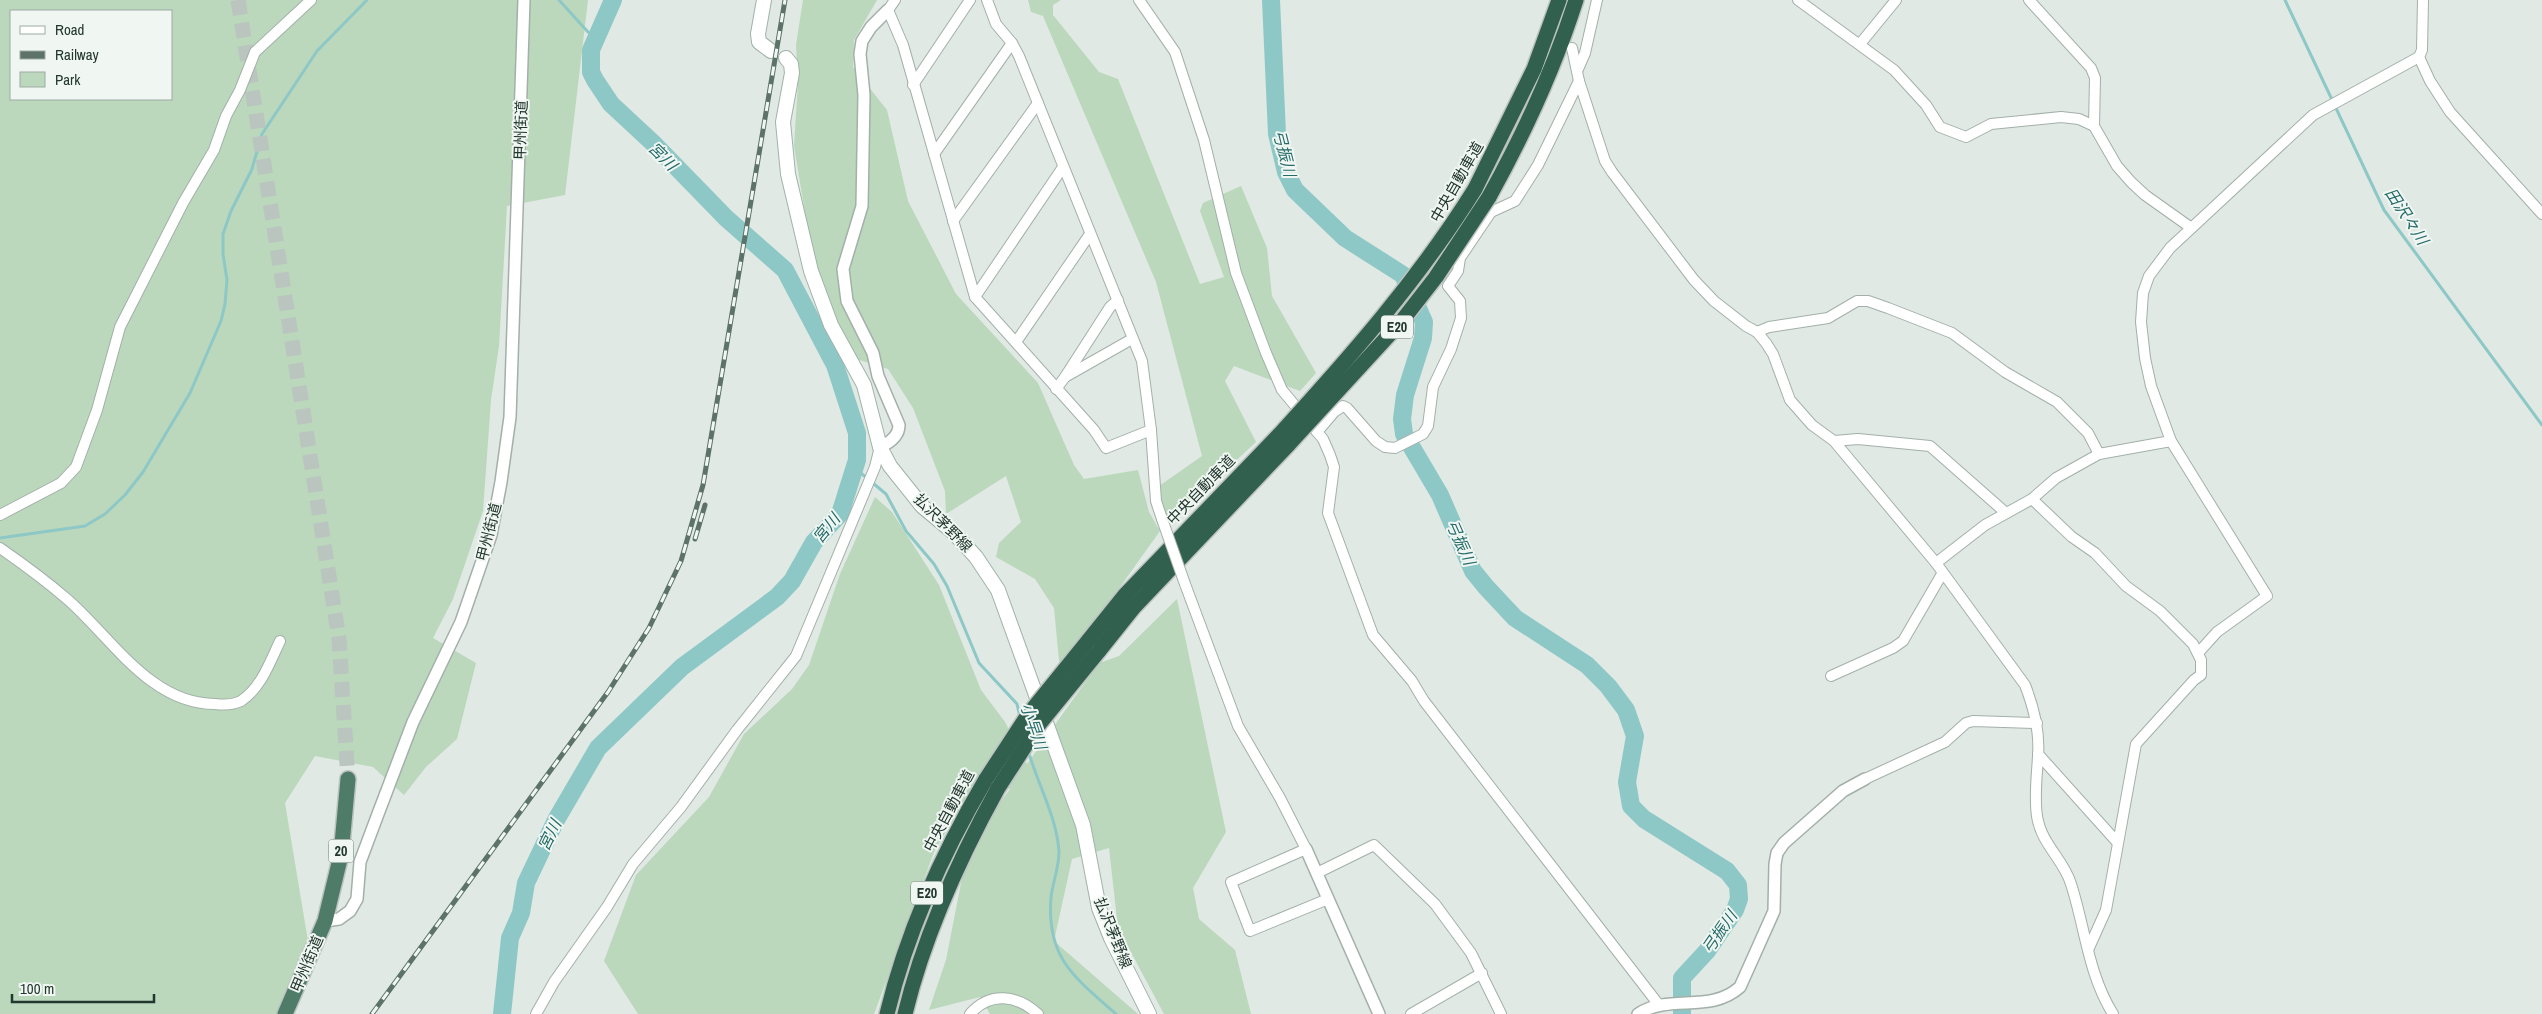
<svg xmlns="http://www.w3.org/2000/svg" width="2542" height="1014" viewBox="0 0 2542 1014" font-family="'Archivo Narrow','Noto Sans JP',sans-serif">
	<rect width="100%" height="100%" fill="#e0e9e3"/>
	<g fill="#bbd8bd" fill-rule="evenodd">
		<path d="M0 0H588L565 195 507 206 499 346 491 400 483 511 453 599 433 638 476 663 457 739 426 767 404 795 373 767 315 756 285 803 309 947 278 1014H0ZM11 11H171V99H11Z"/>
		<path d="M803 0H877L854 40 853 67 887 110 908 201 956 294 1038 383 1074 465 1084 479 1138 470 1149 512 1160 531 1060 671 1054 608 1035 579 996 557 999 543 1021 522 1006 476 946 514 945 491 913 408 888 369 853 358 814 267 794 146 798 83 796 45Z"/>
		<path d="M1028 0H1061L1053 5V15L1099 72 1118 79 1200 284 1224 277 1200 211 1203 203 1241 186 1267 248 1272 296 1316 373 1300 391 1234 366 1225 381 1256 442 1167 525 1159 486 1202 456 1156 282 1043 16 1031 12Z"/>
		<path d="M875 497 892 512 939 585 981 690 1005 722 1027 764 1099 663 1119 656 1177 599 1226 832 1193 888 1199 919 1235 950 1251 1014H1164L1118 928 1109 848 1072 859 1054 941 1138 1014H990L980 997 929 1010 946 960 962 878 998 805 1010 789 984 767 934 852 874 1014H638L604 961 636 875 709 797 744 734 792 689 809 665 840 574Z"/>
	</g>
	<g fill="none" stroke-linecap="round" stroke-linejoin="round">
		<g stroke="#8dc8c7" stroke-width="3">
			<path d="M559 0 588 32 596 36"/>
			<path d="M2285 0 2384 210 2542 425"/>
			<path d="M856 469 886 494 906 531 934 564 947 586 979 663 1017 704 1020 717"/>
			<path d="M0 538 85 526 105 514 125 495 143 472 190 393 221 321 225 304 227 280 223 254V234L231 211 252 169 262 134 317 51 367 0"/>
			<path d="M1028 750C1037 783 1057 817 1059 852 1059 867 1053 882 1051 897 1046 958 1074 977 1116 1014"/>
		</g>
		<g stroke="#8dc8c7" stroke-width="18">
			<path d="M1271 0 1277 134 1286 172 1295 190 1345 238 1403 275 1424 322 1423 338 1405 395 1402 419 1404 434 1440 495 1473 571 1486 587 1515 618 1587 665 1608 686 1626 710 1635 736 1627 782 1631 806 1644 819 1727 871 1738 885 1739 899 1735 910 1707 951 1682 978V1014"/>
			<path d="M502 1014 510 938 521 913 526 883 556 820 598 748 682 667 777 597 792 581 814 542 840 514 857 460V433L835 365 785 270 726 218 653 143 611 104 595 80 591 72V50L613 0"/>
		</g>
		<path stroke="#bac5bf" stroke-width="15" stroke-dasharray="15 8" stroke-linecap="butt" d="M238 0 339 639 348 779"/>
		<defs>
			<g id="minor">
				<path d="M895 0 888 10 903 45 975 297 1094 430 1106 448 1151 430"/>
				<path d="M987 0 996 24 1012 43 1019 56 1142 361 1151 430 1156 501 1162 519"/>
				<path d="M1139 0 1175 52 1204 140 1236 273 1266 353 1282 390 1323 439 1330 455 1334 467 1328 513 1373 635 1412 681 1424 701 1659 1005"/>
				<path d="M1798 0 1894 70 1926 105 1940 127 1966 137 1991 124 2061 117 2079 119 2094 126 2117 166 2131 182 2145 195 2190 227"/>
				<path d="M2029 0 2091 68 2095 78 2094 126"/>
				<path d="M1860 44 1896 0"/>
				<path d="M1572 48 1579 81 1605 161 1612 172 1694 280 1714 301 1746 326 1757 332 1766 343 1773 354 1790 400 1812 425 1834 441 1936 563 2025 685C2034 708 2040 731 2038 756 2037 776 2034 796 2037 816 2041 844 2064 860 2071 884 2085 927 2088 974 2113 1014"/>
				<path d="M2419 57 2430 81 2450 112 2542 214"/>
				<path d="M1578 69 1585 53 1597 0"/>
				<path d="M913 85 970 0"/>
				<path d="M934 154 1012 43"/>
				<path d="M953 221 1038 103"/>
				<path d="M975 297 1063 167"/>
				<path d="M1757 332 1769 327 1828 318 1857 301H1868L1888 308 1952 333 2005 372 2057 402 2088 433 2099 454"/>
				<path d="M1016 342 1090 234"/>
				<path d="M1065 377 1110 307 1118 300"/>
				<path d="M1056 389 1065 377 1132 339"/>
				<path d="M1317 432 1334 412 1343 406 1347 408 1376 441 1385 447 1395 448 1423 434 1428 426 1433 387 1451 349 1461 318 1460 301 1448 286 1458 271 1460 258 1491 212 1515 201 1538 165 1579 81"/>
				<path d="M1834 441 1858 439 1930 446 2006 513"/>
				<path d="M2032 499 2072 537 2095 553 2126 586 2160 611 2193 644 2201 660V675L2194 680 2136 744 2106 910 2088 950"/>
				<path d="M0 515 61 483 76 467 97 410 120 327 183 203 214 150 226 116 240 90 255 52 311 0"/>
				<path d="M0 548C23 564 46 581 67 599 111 637 150 704 215 704 223 705 233 705 241 701 261 688 270 662 280 641"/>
				<path d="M1936 563 1985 525 2032 499 2056 478 2099 454 2171 441"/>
				<path d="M1185 584 1238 726 1280 798 1306 849 1231 882 1250 931 1328 899"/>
				<path d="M2199 652 2217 632 2267 596 2171 441 2151 386 2145 358 2141 322 2143 293 2149 276 2170 248 2313 115 2419 57 2422 50 2423 0"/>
				<path d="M1831 676 1893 648 1903 641 1942 574"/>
				<path d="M2038 754 2117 842"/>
				<path d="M1865 779 1945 742 1966 723 1973 721 2037 723"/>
				<path d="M1317 873 1374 845 1435 904 1471 953 1501 1014"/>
				<path d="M536 1014 554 982 607 907 633 864 681 807 737 730 796 656 875 467 880 447"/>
				<path d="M970 1014C990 991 1017 995 1038 1014"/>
				<path d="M1411 1014 1482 973"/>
			</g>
			<g id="tertiary">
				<path d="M880 447C889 443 899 436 899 425L878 376 873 353 847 301 843 269 862 206 864 95 860 54 862 41 871 27 888 10"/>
				<path d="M1306 849 1379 1014"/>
				<path d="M325 921 339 919 350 911 357 899 360 862 378 814 413 722 461 622 491 535 501 482 510 417 524 0"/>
				<path d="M1638 1014C1670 993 1710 1014 1740 987L1774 911 1775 864 1777 853 1784 843 1843 791 1865 779"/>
			</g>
			<g id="secondary">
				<path d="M764 0 758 34 759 42 771 51"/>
				<path d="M786 58 791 64 792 73 783 122 788 174 811 271 831 325 864 385 880 447 890 466 922 506 953 532 976 557 998 590 1083 825 1099 908 1111 938 1149 1014"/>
			</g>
			<path id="trunk" d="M285 1014 325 921 341 855 348 779"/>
			<g id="motorway">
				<path d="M1475 189 1534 69 1559 0"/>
				<path d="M1489 197C1524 134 1554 69 1576 0"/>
				<path d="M1088 641 1125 595 1280 434"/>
				<path d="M1098 652 1134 607 1289 444"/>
				<path d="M887 1014C907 931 943 852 986 779"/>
				<path d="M905 1014C924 935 959 859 998 788"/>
			</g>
		</defs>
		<use href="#minor" stroke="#a3b0a9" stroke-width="12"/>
		<use href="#tertiary" stroke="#a3b0a9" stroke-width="14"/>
		<use href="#secondary" stroke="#a0b3a9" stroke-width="16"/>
		<use href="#trunk" stroke="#bdc3c0" stroke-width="18"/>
		<use href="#motorway" stroke="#bdc3c0" stroke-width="18"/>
		<use href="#minor" stroke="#fff" stroke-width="10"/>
		<use href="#tertiary" stroke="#fff" stroke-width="11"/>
		<use href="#secondary" stroke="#fff" stroke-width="14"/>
		<use href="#trunk" stroke="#4e7c69" stroke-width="15"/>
		<use href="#motorway" stroke="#32604e" stroke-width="15"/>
		<defs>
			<g id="rail">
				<path d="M695 539 705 505"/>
				<path d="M372 1014 608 692 649 628 681 561 703 485 785 0"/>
			</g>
		</defs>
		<use href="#rail" stroke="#5d7369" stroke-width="5"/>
		<use href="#rail" stroke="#f0f6f2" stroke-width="3" stroke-dasharray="9" stroke-linecap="butt"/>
		<defs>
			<path id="minor-bridge" d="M1162 519 1185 584"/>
			<g id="motorway-bridge">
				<path d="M1280 434C1351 356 1419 279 1475 189"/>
				<path d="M1289 444 1401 322 1436 277 1489 197"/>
				<path d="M986 779 1028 715 1088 641"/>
				<path d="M998 788 1040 723 1098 652"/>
			</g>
		</defs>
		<use href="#minor-bridge" stroke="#a3b0a9" stroke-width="12" stroke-linecap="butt"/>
		<use href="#motorway-bridge" stroke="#bdc3c0" stroke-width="18" stroke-linecap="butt"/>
		<use href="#minor-bridge" stroke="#fff" stroke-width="10"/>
		<use href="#motorway-bridge" stroke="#32604e" stroke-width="15"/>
	</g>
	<g text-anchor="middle" stroke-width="4" stroke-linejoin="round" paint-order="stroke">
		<g fill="#f0f6f2" stroke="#607069" stroke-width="1">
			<rect x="1381" y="315.5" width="32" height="23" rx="4"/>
			<rect x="328.5" y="839.5" width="25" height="23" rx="4"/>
			<rect x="911" y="881.5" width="32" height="23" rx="4"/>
		</g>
		<g font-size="14" font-weight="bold" fill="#22372e">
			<text x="1397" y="332">E20</text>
			<text x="341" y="856">20</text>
			<text x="927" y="898">E20</text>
		</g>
		<g font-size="15" fill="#22372e" stroke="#f0f6f2">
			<text transform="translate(521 130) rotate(-88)" y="5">甲州街道</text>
			<text transform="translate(1457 182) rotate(-60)" y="5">中央自動車道</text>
			<text transform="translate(1201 490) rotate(-46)" y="5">中央自動車道</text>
			<text transform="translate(943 523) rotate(45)" y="5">払沢茅野線</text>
			<text transform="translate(489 532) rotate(-76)" y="5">甲州街道</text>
			<text transform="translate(949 811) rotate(-62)" y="5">中央自動車道</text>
			<text transform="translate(1113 933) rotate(68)" y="5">払沢茅野線</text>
			<text transform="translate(307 964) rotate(-67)" y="5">甲州街道</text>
		</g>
		<g font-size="16" font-style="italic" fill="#246b6a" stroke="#f0f6f2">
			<text transform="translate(1285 153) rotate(76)" y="6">弓振川</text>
			<text transform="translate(663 156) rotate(45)" y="6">宮川</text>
			<text transform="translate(2407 216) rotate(57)" y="6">田沢々川</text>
			<text transform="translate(826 528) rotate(-51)" y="6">宮川</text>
			<text transform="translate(1461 542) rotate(66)" y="6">弓振川</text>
			<text transform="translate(1034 726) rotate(71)" y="6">小早川</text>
			<text transform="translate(549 835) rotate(-64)" y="6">宮川</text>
			<text transform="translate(1719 932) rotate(-55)" y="6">弓振川</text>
		</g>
	</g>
	<rect x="10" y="10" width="162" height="90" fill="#f0f6f2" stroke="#9eaaa4"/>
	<rect x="20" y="26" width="25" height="8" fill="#ffffff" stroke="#9eaaa4"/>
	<text x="55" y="35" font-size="15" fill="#22372e">Road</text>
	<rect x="20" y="51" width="25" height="8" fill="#5d7369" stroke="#9eaaa4"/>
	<text x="55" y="60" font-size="15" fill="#22372e">Railway</text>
	<rect x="20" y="72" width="25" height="15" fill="#bbd8bd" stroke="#9eaaa4"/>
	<text x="55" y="85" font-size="15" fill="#22372e">Park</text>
	<path d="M12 994v8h142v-8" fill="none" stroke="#22372e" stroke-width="2.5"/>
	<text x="20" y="994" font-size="15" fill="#22372e" stroke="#f0f6f2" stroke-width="4" paint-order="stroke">100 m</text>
</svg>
